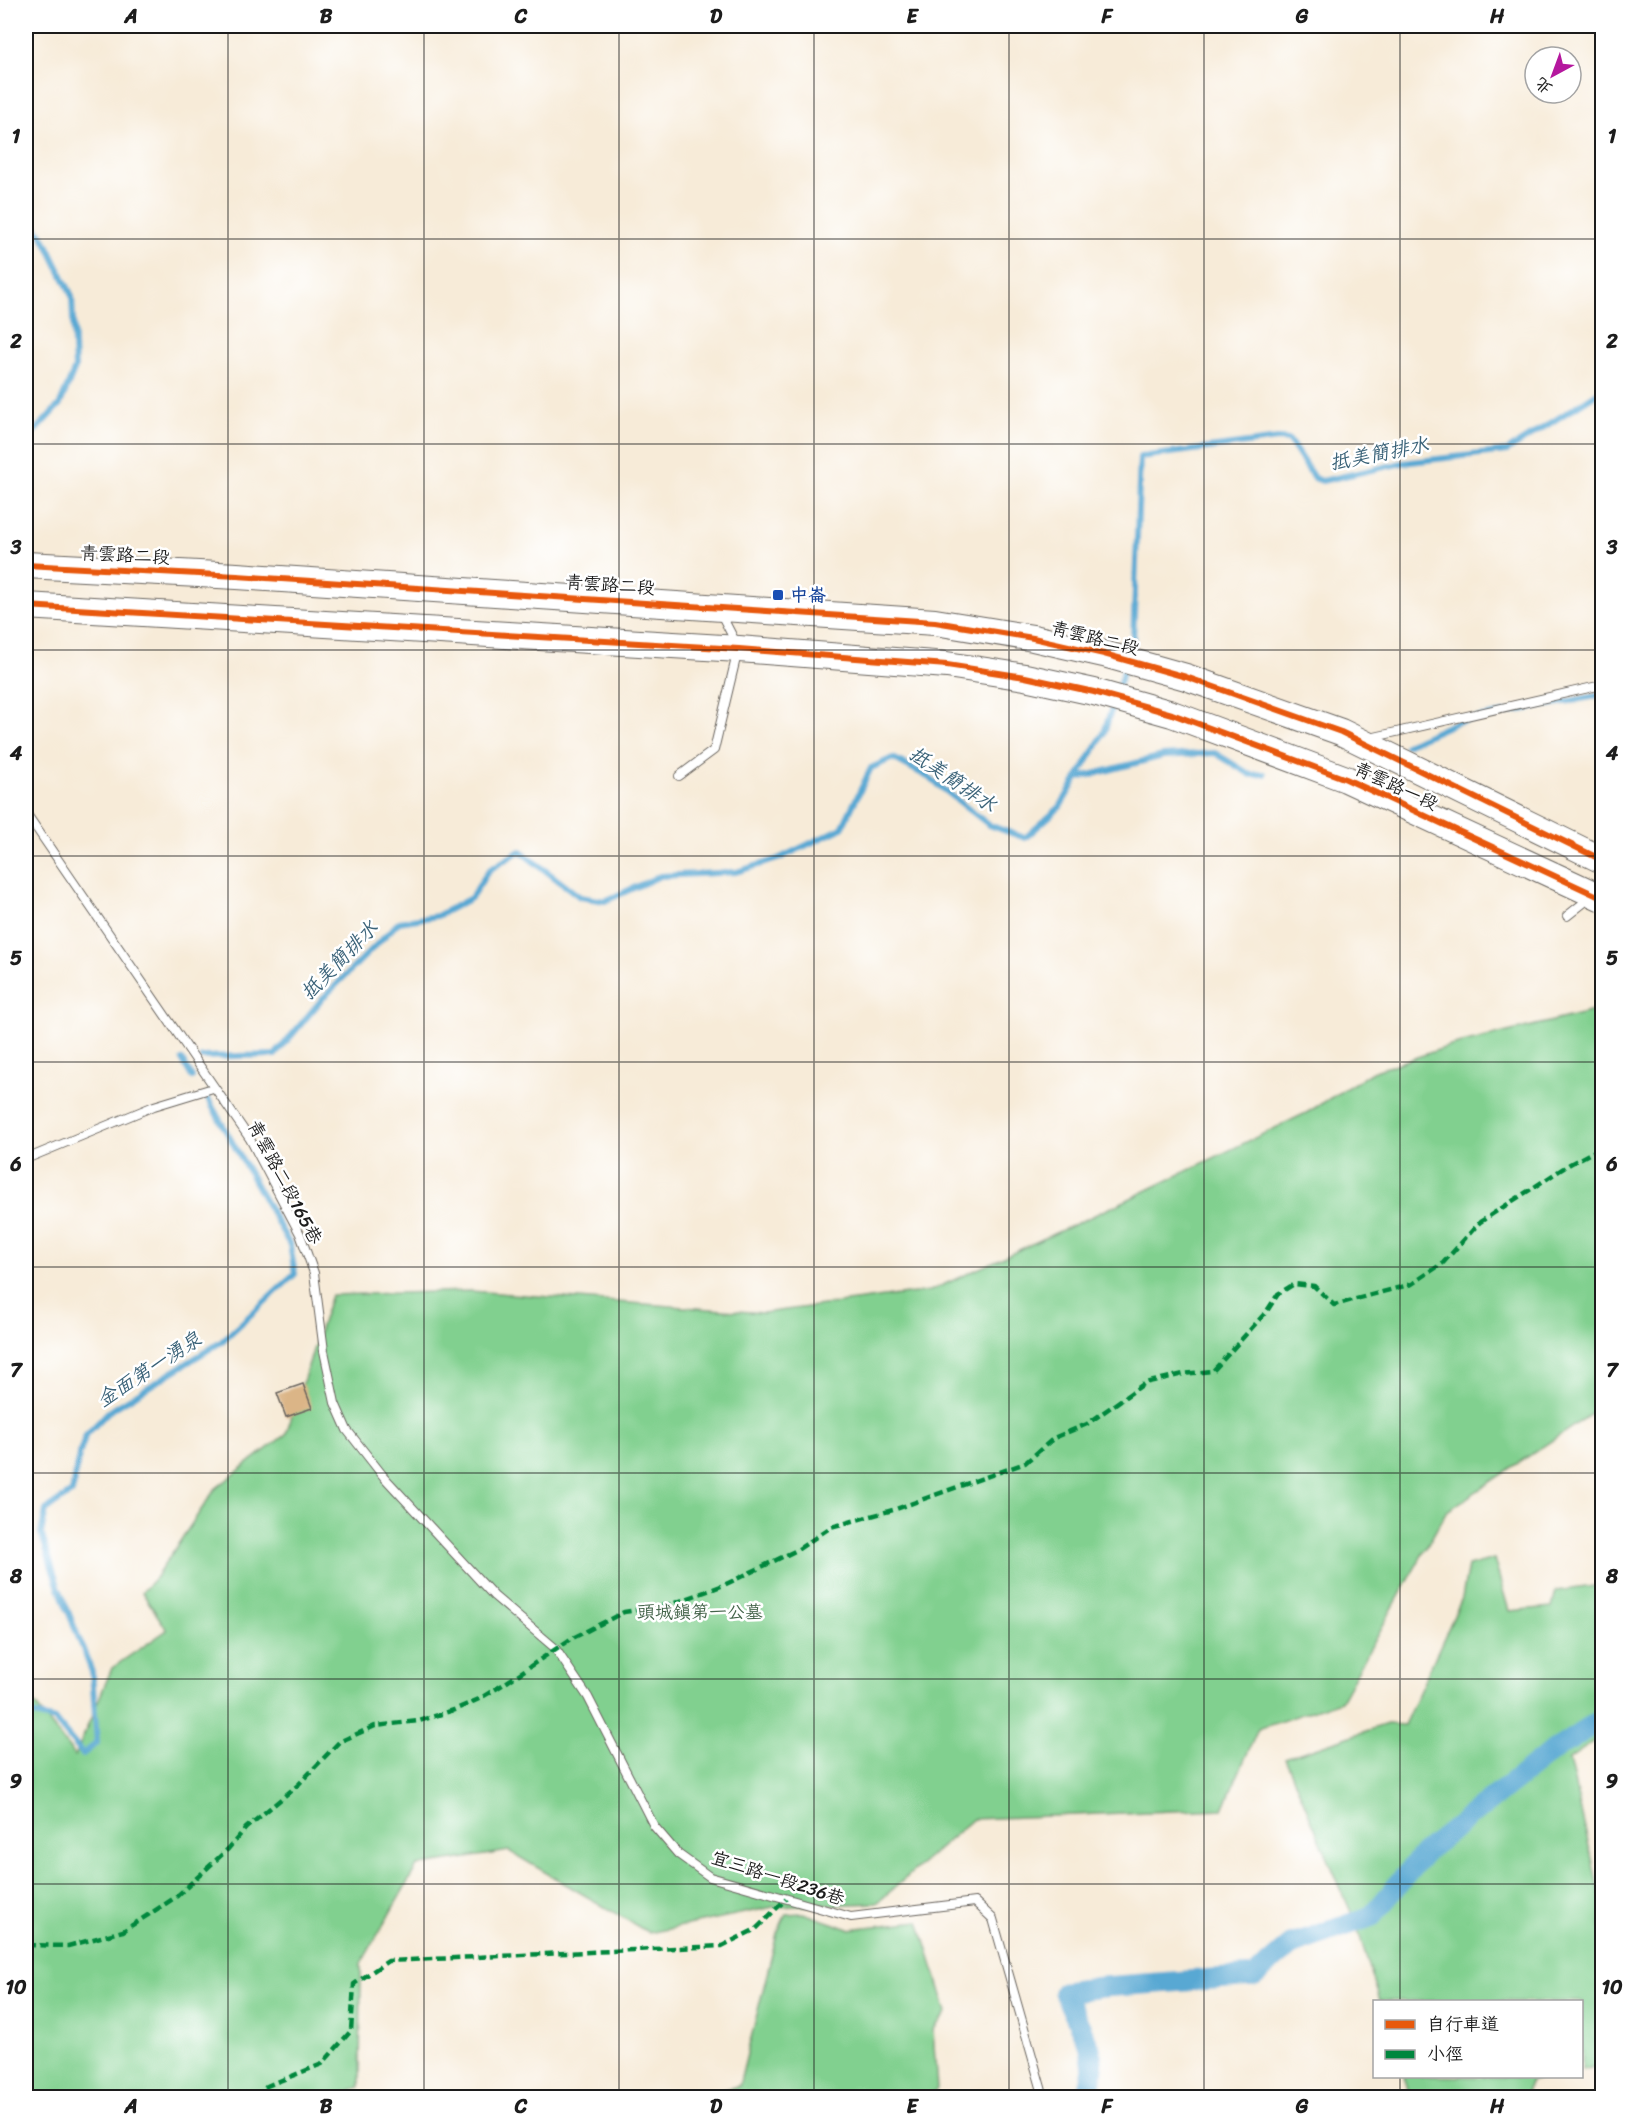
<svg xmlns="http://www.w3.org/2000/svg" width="1628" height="2123" viewBox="0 0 1628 2123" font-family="Sriracha,'LXGW WenKai TC',sans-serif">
	<rect width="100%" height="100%" fill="#fff"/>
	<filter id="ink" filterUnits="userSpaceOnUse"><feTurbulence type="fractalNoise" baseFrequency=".0167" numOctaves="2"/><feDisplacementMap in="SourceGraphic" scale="12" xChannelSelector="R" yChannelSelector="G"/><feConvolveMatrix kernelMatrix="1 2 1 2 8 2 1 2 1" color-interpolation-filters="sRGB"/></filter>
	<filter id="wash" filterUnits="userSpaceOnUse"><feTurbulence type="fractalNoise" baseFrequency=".008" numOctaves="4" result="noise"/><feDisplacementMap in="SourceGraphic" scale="24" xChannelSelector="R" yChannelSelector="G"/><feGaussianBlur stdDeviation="1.35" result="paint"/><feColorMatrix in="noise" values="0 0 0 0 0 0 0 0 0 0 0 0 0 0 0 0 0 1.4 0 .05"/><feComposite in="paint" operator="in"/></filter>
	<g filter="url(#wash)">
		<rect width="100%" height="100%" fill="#f7ebd8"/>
		<g fill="#81d08f" stroke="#4e7656" stroke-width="1.5">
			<path d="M1602 1009V1363L1594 1412 1446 1512 1341 1701 1258 1729 1223 1809 973 1819 877 1903 773 1907 649 1933 509 1851 417 1866 361 1964 360 2087 328 2098 261 2097 255 2091 249 2098 26 2097V1703L35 1704 75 1756 112 1668 167 1630 142 1592 156 1577 215 1489 286 1434 331 1295 471 1291 763 1313 930 1291 1127 1200 1308 1112 1372 1072 1450 1046Z"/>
			<path d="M1494 1559 1509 1611 1552 1607 1556 1591 1602 1585V1736L1569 1759 1602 1903V2065L1582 2070V2002L1380 2001 1356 1924 1285 1758 1387 1724 1404 1725 1462 1598 1468 1566Z"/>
			<path d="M803 1913 849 1929 919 1921 947 2012 933 2030 937 2089 927 2097H691L739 2086 777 1934 786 1914Z"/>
			<path d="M1404 2077V2076L1551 2077 1530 2081 1526 2098 1410 2097Z"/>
		</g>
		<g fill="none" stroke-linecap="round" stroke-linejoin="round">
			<g stroke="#59a8d3" stroke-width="6">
				<path d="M26 213 46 242 72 296 75 368 60 404 36 430 26 436"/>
				<path d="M1129 654 1133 641 1140 457 1278 439 1289 440 1314 478 1322 481 1402 463 1507 451 1602 390"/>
				<path d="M1117 691 1125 666"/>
				<path d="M1406 745 1457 722 1602 695"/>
				<path d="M1078 778 1163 756 1215 753 1251 775 1264 774"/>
				<path d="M202 1057 275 1055 323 998 399 922 437 916 471 898 489 870 520 851 580 897 605 901 660 876 736 872 778 859 842 828 871 768 893 758 928 777 989 825 1025 838 1060 807 1104 733 1113 704"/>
				<path d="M182 1060 192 1077"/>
				<path d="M26 1713 55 1720 83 1754 97 1743 92 1672 57 1583 41 1533 46 1510 72 1492 79 1455 86 1435 108 1412 221 1342 295 1274 290 1245 208 1099"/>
			</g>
			<path stroke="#59a8d3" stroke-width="21" d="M1087 2098 1093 2069 1090 2048 1064 1992 1102 1987 1255 1976 1291 1945 1372 1916 1424 1853 1543 1758 1602 1719"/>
		</g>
		<g id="blocks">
			<path fill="#dbb587" d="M303 1384 312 1408 286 1417 277 1393Z"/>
		</g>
	</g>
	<g filter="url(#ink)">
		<use href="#blocks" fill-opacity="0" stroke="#69645e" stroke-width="1.5"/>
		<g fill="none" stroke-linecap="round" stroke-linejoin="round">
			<defs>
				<g id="service">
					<path d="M721 614 736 643"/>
					<path d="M1370 738 1602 685"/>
					<path d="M679 776 714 750 737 654"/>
					<path d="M26 813 250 1139 300 1234 314 1273 324 1351 335 1403 347 1430 384 1477 494 1596 555 1648 588 1697 654 1826 678 1854 710 1877 851 1917 975 1902 993 1919 1044 2098"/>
					<path d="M1567 916 1591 897"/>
					<path d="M26 1159 154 1106 213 1088"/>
				</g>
				<g id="primary">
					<path d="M26 565 237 576 935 622 1033 638 1104 654 1186 677 1341 732 1602 860"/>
					<path d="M26 606 739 649 947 665 1025 677 1094 692 1172 714 1346 779 1602 898"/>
				</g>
			</defs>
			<use href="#service" stroke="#69645e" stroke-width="10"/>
			<use href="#primary" stroke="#69645e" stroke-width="28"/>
			<use href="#service" stroke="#fff" stroke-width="8"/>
			<use href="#primary" stroke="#fff" stroke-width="26"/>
			<g stroke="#00873e" stroke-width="4.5" stroke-dasharray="9 4.5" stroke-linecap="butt">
				<path d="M26 1945 68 1946 123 1931 176 1897 228 1849 246 1828 298 1785 339 1742 375 1726 419 1721 454 1710 479 1699 504 1684 569 1640 624 1612 672 1604 724 1585 797 1550 831 1527 893 1510 1025 1463 1054 1438 1087 1424 1145 1383 1183 1374 1213 1371 1267 1311 1278 1294 1294 1284 1314 1286 1334 1305 1412 1284 1443 1263 1480 1222 1570 1164 1602 1147"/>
				<path d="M256 2098 267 2086 322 2064 351 2031 354 1984 388 1961 722 1946 756 1929 786 1899"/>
			</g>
			<defs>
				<g id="cycleway">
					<path d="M26 565 237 576 935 622 1033 638 1104 654 1186 677 1341 732 1602 860"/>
					<path d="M26 606 739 649 947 665 1025 677 1094 692 1172 714 1346 779 1602 898"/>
				</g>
			</defs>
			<use href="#cycleway" stroke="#fff" stroke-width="10"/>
			<use href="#cycleway" stroke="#e8590c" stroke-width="6"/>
		</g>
	</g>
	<path fill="none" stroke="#1c1c1c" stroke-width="1.5" stroke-opacity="0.55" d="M228 26V2098M424 26V2098M619 26V2098M814 26V2098M1009 26V2098M1204 26V2098M1400 26V2002M26 239H1602M26 444H1602M26 650H1602M26 856H1602M26 1062H1602M26 1267H1602M26 1473H1602M26 1679H1602M26 1884H1602M1400 2076V2098"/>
	<rect fill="#1a4fb4" stroke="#fff" stroke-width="2" x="772" y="589" width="12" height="12" rx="3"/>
	<g text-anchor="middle" stroke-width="5" stroke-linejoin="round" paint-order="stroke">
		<g font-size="18" fill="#1c1c1c" stroke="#fff">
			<text transform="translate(125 555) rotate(3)" y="6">青雲路二段</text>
			<text transform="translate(610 585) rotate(4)" y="6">青雲路二段</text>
			<text transform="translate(1095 638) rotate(14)" y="6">青雲路二段</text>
			<text transform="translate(1396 786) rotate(25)" y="6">青雲路一段</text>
			<text transform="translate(285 1182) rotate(62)" y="6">青雲路二段165巷</text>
			<text transform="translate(778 1878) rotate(18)" y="6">宜三路一段236巷</text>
		</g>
		<g font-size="18" font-weight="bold" fill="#164399" stroke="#fff" text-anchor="start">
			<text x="790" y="601">中崙</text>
		</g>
		<g font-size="18" fill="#44644a" stroke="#fff">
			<text x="700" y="1618">頭城鎮第一公墓</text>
		</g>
		<g font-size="20" font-style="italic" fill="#3a6278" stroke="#fff">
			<text transform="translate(1379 453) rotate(-11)" y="7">抵美簡排水</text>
			<text transform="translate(953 779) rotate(34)" y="7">抵美簡排水</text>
			<text transform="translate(339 960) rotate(-46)" y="7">抵美簡排水</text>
			<text transform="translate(149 1369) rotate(-33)" y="7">金面第一湧泉</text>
		</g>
	</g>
	<rect width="1628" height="2123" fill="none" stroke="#fff" stroke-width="66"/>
	<rect x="1373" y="2000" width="210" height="78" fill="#ffffff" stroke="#a4a4a4" stroke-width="1.5"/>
	<rect x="1385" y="2020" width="30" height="9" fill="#e8590c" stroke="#a4a4a4" stroke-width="1.5"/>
	<text x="1427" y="2030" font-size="18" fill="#1c1c1c">自行車道</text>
	<rect x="1385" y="2050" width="30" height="9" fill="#00873e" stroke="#a4a4a4" stroke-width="1.5"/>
	<text x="1427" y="2060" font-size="18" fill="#1c1c1c">小徑</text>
	<g transform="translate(1553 75) rotate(221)"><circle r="28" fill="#ffffff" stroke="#a4a4a4" stroke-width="1.5"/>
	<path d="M0-4.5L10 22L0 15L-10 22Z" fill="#b5179e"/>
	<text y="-9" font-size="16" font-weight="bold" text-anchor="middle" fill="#1c1c1c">北</text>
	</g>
	<rect x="33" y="33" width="1562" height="2057" fill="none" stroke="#1c1c1c" stroke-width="2"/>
	<g font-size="20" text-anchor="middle" font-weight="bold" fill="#1c1c1c">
		<text x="131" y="23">A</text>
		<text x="326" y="23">B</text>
		<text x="521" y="23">C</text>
		<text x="716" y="23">D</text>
		<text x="912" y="23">E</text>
		<text x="1107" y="23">F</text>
		<text x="1302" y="23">G</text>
		<text x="1497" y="23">H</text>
		<text x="16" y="143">1</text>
		<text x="1612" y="143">1</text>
		<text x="16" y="348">2</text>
		<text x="1612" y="348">2</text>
		<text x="16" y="554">3</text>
		<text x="1612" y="554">3</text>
		<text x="16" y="760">4</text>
		<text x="1612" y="760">4</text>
		<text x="16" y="965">5</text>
		<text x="1612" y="965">5</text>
		<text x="16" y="1171">6</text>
		<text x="1612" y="1171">6</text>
		<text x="16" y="1377">7</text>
		<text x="1612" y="1377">7</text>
		<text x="16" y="1583">8</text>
		<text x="1612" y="1583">8</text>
		<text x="16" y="1788">9</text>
		<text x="1612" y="1788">9</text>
		<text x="16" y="1994">10</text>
		<text x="1612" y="1994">10</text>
		<text x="131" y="2113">A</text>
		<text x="326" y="2113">B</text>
		<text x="521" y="2113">C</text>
		<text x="716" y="2113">D</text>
		<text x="912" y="2113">E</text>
		<text x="1107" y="2113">F</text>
		<text x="1302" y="2113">G</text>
		<text x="1497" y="2113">H</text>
	</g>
</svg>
